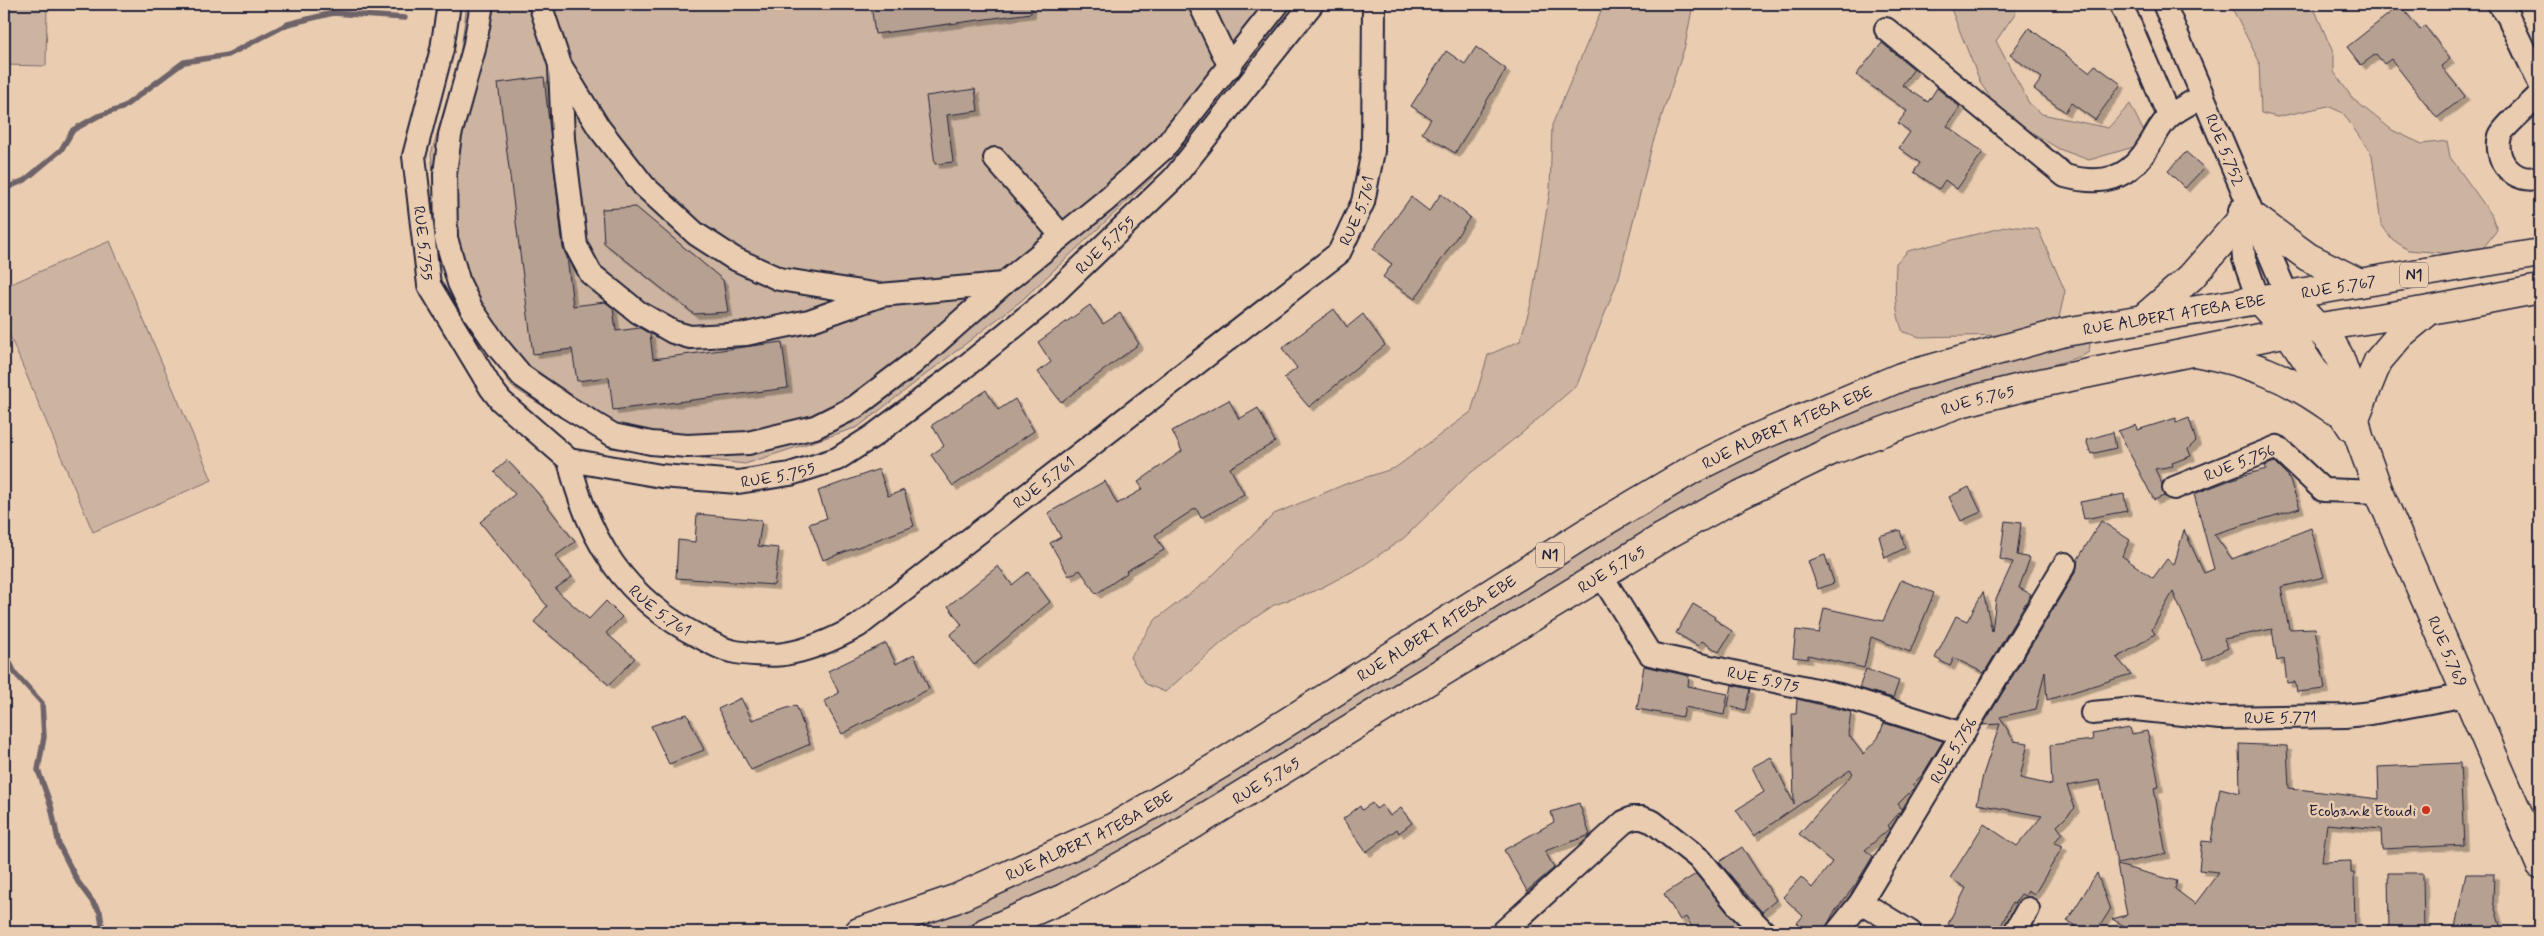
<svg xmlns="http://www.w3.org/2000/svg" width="2544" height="936" viewBox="0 0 2544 936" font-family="Mynerve,sans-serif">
	<defs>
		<filter id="shadow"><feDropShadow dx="4.5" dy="4.5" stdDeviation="0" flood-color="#0004"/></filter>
	</defs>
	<rect width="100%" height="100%" fill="#eacdb1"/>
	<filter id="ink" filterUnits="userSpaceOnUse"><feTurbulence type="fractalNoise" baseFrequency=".02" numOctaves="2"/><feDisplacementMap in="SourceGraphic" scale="10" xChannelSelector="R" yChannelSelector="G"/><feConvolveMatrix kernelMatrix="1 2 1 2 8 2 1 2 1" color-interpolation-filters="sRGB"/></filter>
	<g filter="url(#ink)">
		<g fill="#cdb4a0" stroke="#786b6e">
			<path d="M4 4H47L46 66 4 65Z"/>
			<path d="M467 4H1293L1152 178 1022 300 858 427 745 464 610 448 511 386 445 279 431 154 460 56Z"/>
			<path d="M1604 4H1693L1685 46 1653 142 1619 277 1577 385 1522 433 1468 475 1404 538 1361 567 1315 591 1274 605 1234 632 1165 692 1146 684 1130 657 1156 619 1207 581 1274 514 1348 483 1395 468 1471 412 1488 355 1520 341 1531 304 1550 190 1552 125Z"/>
			<path d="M1949 4H2013L2016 12 1996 41 2029 103 2042 114 2108 128 2130 104 2144 132 2137 146 2089 160 2059 149 2001 113 1981 84Z"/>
			<path d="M2230 4H2309L2314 8 2334 55V72L2353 99 2392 130 2422 144 2447 141 2450 157 2491 214 2497 230 2477 256 2408 250 2392 239 2381 224 2372 155 2343 113 2328 106 2277 117 2261 113 2259 61Z"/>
			<path d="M2009 226 2038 229 2065 291 2058 322 2005 335 1920 337 1903 332C1894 310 1895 287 1896 263L1908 251Z"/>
			<path d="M110 241 212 480 93 532 4 322V287Z"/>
			<path d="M2086 340 2090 345 2089 352 2082 356 1955 394 1877 420 1068 886 952 932H899L1060 868 1194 793 1655 504 1745 458 1868 403 1980 365Z"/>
		</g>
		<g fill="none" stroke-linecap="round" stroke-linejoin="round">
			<g stroke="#6e6368" stroke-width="5.5">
				<path d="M4 189 25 180 61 150 73 130 98 116 122 108 184 62 228 55 288 24 333 13 405 18"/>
				<path d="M4 651 15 673 42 703 44 737 38 770 51 806 59 845 78 882 100 912 103 932"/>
			</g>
		</g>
		<g fill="#b6a091" stroke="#22223b" filter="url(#shadow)">
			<path d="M871 4H1031V13L875 34Z"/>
			<path d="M2400 5 2420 30 2425 26 2450 59 2441 66 2465 96 2437 118 2391 59 2384 64 2376 54 2361 65 2347 47Z"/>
			<path d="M2029 28 2089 72 2095 65 2121 84 2095 120 2071 103 2065 112 2034 89 2042 78 2010 55Z"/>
			<path d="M1882 43 1914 69 1902 85 1928 102 1937 88 1960 107 1947 126 1983 152 1957 189 1945 180 1939 189 1914 172 1920 163 1899 148 1910 132 1898 123 1907 111 1856 75Z"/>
			<path d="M1476 47 1506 69 1455 153 1422 133 1431 119 1411 106 1446 51 1465 64Z"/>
			<path d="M544 77 563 248 567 257 573 306 605 302 613 308 616 331 640 328 650 334 653 359 782 342 788 388 613 410 609 377 577 381 572 349 533 354 498 83Z"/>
			<path d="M975 89 978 111 947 115 953 162 935 164 926 96Z"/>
			<path d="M2186 152 2204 168 2185 188 2168 171Z"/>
			<path d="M1441 194 1470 217 1415 299 1383 277 1392 264 1373 249 1411 197 1429 211Z"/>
			<path d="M636 207 723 280 728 312 694 314 604 243 602 209Z"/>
			<path d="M1090 305 1103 324 1120 313 1139 344 1061 402 1038 372 1051 362 1038 342Z"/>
			<path d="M1334 309 1347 327 1363 314 1385 345 1309 407 1284 378 1297 368 1282 348Z"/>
			<path d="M986 390 998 410 1015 399 1034 431 953 486 931 455 944 446 932 425Z"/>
			<path d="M1229 400 1239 419 1258 408 1275 442 1230 468 1244 494 1201 518 1196 508 1155 535 1164 550 1126 571 1127 573 1096 594 1080 570 1069 576 1050 543 1061 537 1048 513 1105 481 1117 504 1143 489 1138 482 1182 451 1172 431Z"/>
			<path d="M2176 418V423L2189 418 2196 441 2188 449 2191 456 2172 463 2173 466 2155 469 2162 484 2164 496 2154 500 2118 431 2136 425 2137 430Z"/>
			<path d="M2113 432 2116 448 2091 454 2086 440Z"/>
			<path d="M507 460 536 491 575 542 555 556 572 577 555 589 589 619 606 601 622 617 606 633 635 658 609 685 534 622 547 606 480 522 515 494 494 472Z"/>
			<path d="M2274 462 2288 476 2300 508 2214 534 2232 559 2311 528 2324 577 2281 587 2289 629 2315 628 2325 689 2297 692 2295 682 2287 683 2284 659 2277 661 2272 629 2224 639 2228 648 2203 660 2173 592 2152 629 2155 634 2117 658 2131 674 2047 700 2045 671 2036 709 2000 717 2014 741 2028 743 2020 778 2052 785 2050 745 2093 740 2092 734 2130 728 2132 734 2147 731 2156 769 2159 787 2154 788 2166 854 2117 864 2100 780 2067 786 2075 808 2057 826 2062 833 2054 843 2063 846 2034 895 2028 891 2025 896 2021 894 2014 904 2012 903 1998 932H1965L1948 924 1966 888 1950 878 1984 824 2017 846 2042 816 1977 804 1983 775 2000 724 1983 725 2076 571 2078 559 2101 521 2130 540 2122 556 2153 578 2167 559 2174 565 2184 530 2204 573 2214 569 2194 494 2241 476 2266 469 2265 466Z"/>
			<path d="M879 469 888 496 904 490 914 526 823 560 809 524 827 518 818 491Z"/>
			<path d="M1969 487 1981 512 1961 521 1949 497Z"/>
			<path d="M2124 494 2127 511 2084 519 2080 502Z"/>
			<path d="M697 514 762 520 758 546 779 548 774 585 676 578 678 540 695 542Z"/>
			<path d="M2005 521 2021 523 2017 555 2030 558 2019 588 2031 594 1984 673 1954 658 1950 666 1935 658 1956 616 1967 621 1983 592 1992 631 1996 599 2013 562 2000 559Z"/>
			<path d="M1900 530 1905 548 1885 558 1879 536Z"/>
			<path d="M1825 555 1834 583 1818 589 1808 561Z"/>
			<path d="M998 566 1012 585 1028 572 1050 602 974 665 950 635 962 625 948 606Z"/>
			<path d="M1901 580 1934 593 1910 652 1871 637 1864 668 1808 655V659L1793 657 1796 630 1819 633 1824 608 1883 621Z"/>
			<path d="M1693 604 1715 617 1714 619 1732 631 1719 652 1702 641 1698 646 1676 633Z"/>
			<path d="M886 643 896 664 914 654 929 689 842 734 824 701 839 693 828 671Z"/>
			<path d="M1644 666 1689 676 1688 686 1728 694 1724 715 1685 707 1683 717 1637 709Z"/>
			<path d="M1866 669 1899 681 1893 698 1859 688Z"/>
			<path d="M1732 685 1750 689 1745 710 1728 706Z"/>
			<path d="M741 698 752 720 796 705 810 744 751 770 718 709Z"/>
			<path d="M1797 699 1851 712 1848 734 1863 754 1878 738 1884 723 1943 741 1923 774 1912 785 1915 787 1898 804 1902 809 1888 826 1890 828 1865 850 1873 856 1856 884 1833 914 1824 932H1808L1797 923 1803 916 1783 897 1801 877 1812 888 1832 862 1799 834 1853 773 1850 770 1754 836 1736 810 1764 792 1752 767 1771 757 1794 804 1792 714H1796Z"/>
			<path d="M687 714 704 750 669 764 651 726Z"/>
			<path d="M2239 744 2287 746 2289 788 2379 799 2378 767 2460 763 2464 845 2382 849 2381 829 2327 824 2322 862 2351 861V873H2354L2355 932H2135L2112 919 2127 915 2117 865 2177 881 2175 889 2195 904 2219 872 2199 870 2202 841 2211 842 2220 788 2240 793Z"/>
			<path d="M1372 803 1376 809 1382 805 1390 816 1401 808 1412 823 1399 833 1397 829 1366 852 1343 819 1360 806 1362 810Z"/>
			<path d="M1579 803 1590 835 1545 851 1554 868 1527 891 1504 850 1554 822 1551 812Z"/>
			<path d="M1742 847 1776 900 1762 912 1719 862Z"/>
			<path d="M2097 873 2110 910 2096 932H2085L2067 921Z"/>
			<path d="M2388 873H2423L2424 932H2389Z"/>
			<path d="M1696 874 1731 917 1738 924 1724 932H1695L1686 917 1680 920 1664 894Z"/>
			<path d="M2466 874H2494L2493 902 2502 932H2454Z"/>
		</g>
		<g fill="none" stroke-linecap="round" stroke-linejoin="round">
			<defs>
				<g id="minor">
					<path id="s1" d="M449 4 442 49 414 156 429 285 491 388 501 401 569 460 661 476 738 482 790 474 837 459 873 436 961 370 1046 301 1173 179 1312 4"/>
					<path d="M482 4 474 49 450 135 445 174 446 238 459 283 471 308 497 346 522 376 567 407 613 435 651 443 687 446 748 443 815 427 855 407 912 364 1003 284"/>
					<path d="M540 4 560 65 599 128 644 186 696 234 733 258 779 279 880 295 1003 284 1105 201 1164 148 1278 4"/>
					<path d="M1200 4 1230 67"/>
					<path d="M2121 4 2169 116"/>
					<path id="s2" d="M2164 4 2287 295"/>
					<path d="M2499 4 2508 16 2540 84"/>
					<path d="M1886 29 2065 176C2103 186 2129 180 2150 144 2156 135 2161 123 2170 116 2179 108 2193 102 2203 96"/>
					<path d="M560 66 563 139 576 246 591 274 638 312 673 332 690 337 746 334 809 321 879 296"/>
					<path d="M2540 94C2532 103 2503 127 2500 136 2493 162 2516 185 2540 177"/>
					<path d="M995 159 1061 235"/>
					<path d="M2240 210 2244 259 2258 299"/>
					<path id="s3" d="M569 460C588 540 625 599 700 637 710 642 721 649 731 651 743 654 773 656 784 654 811 650 835 639 858 626L1339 253 1363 202 1373 151 1374 4"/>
					<path id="s4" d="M2174 488 2277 447 2323 490 2379 492"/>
					<path id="s5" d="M1601 575 1650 654 1839 695 1963 734"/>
					<path id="s6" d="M2092 713 2135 709 2220 718 2345 716 2371 713 2467 695"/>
					<path d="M1861 902 1910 932"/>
					<path d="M1503 932 1624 822 1633 818H1642L1653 822 1701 860 1741 909 1764 932"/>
					<path id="s7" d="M1837 932 1861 902 2065 564"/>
					<path d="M2015 932 2028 909"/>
				</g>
				<g id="major">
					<path id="s8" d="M2287 295 2331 342 2339 356 2345 373 2359 437 2379 492 2540 864"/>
					<path d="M2258 299 2288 332 2352 428"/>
					<path d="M2195 352C2251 363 2286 376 2332 409"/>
					<path d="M2355 418 2378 361 2401 334 2430 310"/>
				</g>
				<g id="highway">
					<path d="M2255 218 2308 257 2360 283"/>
					<path d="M2145 317 2191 277 2240 221"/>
					<path id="s9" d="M859 932 955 899 1114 827 1221 764 1592 529 1693 469 1751 440 1901 377 2065 332 2540 253"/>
					<path id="s10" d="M986 932 1064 898 1168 840 1663 537 1740 495 1833 450 1960 403 2036 384 2288 332 2430 310 2540 289"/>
				</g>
			</defs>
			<use href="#minor" stroke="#22223b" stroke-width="26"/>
			<use href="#major" stroke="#22223b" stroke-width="31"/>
			<use href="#highway" stroke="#22223b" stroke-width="31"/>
			<use href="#minor" stroke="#eacdb1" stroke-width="22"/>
			<use href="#major" stroke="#eacdb1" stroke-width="28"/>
			<use href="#highway" stroke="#eacdb1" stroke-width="28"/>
		</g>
	</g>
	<circle fill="#c8321e" stroke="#eacdb1" stroke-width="2" cx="2426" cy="810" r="5"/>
	<g text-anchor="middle" stroke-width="5" stroke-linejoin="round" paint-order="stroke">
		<g fill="#eacdb1" stroke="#5e555e" stroke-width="1">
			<rect x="2400" y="262.5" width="28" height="25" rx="4"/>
			<rect x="1536" y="542.5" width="28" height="25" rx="4"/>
		</g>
		<g font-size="15" font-weight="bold" fill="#22223b">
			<text x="2414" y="280">N1</text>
			<text x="1550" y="560">N1</text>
		</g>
		<g font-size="16" fill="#22223b" stroke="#eacdb1">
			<text dy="6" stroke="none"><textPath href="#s2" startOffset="158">RUE 5.752</textPath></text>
			<text dy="6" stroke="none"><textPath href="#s3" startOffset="1050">RUE 5.761</textPath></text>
			<text dy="6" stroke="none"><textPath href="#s1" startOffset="244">RUE 5.755</textPath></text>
			<text dy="6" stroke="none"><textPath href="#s1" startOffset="1129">RUE 5.755</textPath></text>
			<text dy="6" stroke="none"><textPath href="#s9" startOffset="1632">RUE 5.767</textPath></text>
			<text dy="6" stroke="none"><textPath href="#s9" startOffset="1465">RUE ALBERT ATEBA EBE</textPath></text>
			<text dy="6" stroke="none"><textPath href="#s10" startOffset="1129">RUE 5.765</textPath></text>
			<text dy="6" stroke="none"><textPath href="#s9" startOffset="1060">RUE ALBERT ATEBA EBE</textPath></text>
			<text dy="6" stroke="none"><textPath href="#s4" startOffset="70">RUE 5.756</textPath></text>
			<text dy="6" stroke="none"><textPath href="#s1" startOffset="724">RUE 5.755</textPath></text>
			<text dy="6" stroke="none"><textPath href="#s3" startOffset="630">RUE 5.761</textPath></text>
			<text dy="6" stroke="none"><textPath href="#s10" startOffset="724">RUE 5.765</textPath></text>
			<text dy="6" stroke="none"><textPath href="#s3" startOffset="180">RUE 5.761</textPath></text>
			<text dy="6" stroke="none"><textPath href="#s9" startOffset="655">RUE ALBERT ATEBA EBE</textPath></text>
			<text dy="6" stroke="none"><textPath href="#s8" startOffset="396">RUE 5.769</textPath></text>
			<text dy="6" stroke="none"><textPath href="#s5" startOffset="209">RUE 5.975</textPath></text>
			<text dy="6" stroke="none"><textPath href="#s6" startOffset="189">RUE 5.771</textPath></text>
			<text dy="6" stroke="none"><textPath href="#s7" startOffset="216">RUE 5.756</textPath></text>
			<text dy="6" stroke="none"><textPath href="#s10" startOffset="319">RUE 5.765</textPath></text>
			<text dy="6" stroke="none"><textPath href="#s9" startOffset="250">RUE ALBERT ATEBA EBE</textPath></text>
		</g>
		<g font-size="16" fill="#22223b" stroke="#eacdb1" text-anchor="end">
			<text x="2416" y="816">Ecobank Etoudi</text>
		</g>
	</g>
	<rect width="2544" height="936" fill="none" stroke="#eacdb1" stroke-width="20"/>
	<rect x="10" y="10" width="2524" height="916" fill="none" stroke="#22223b" stroke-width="2" filter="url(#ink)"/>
</svg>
